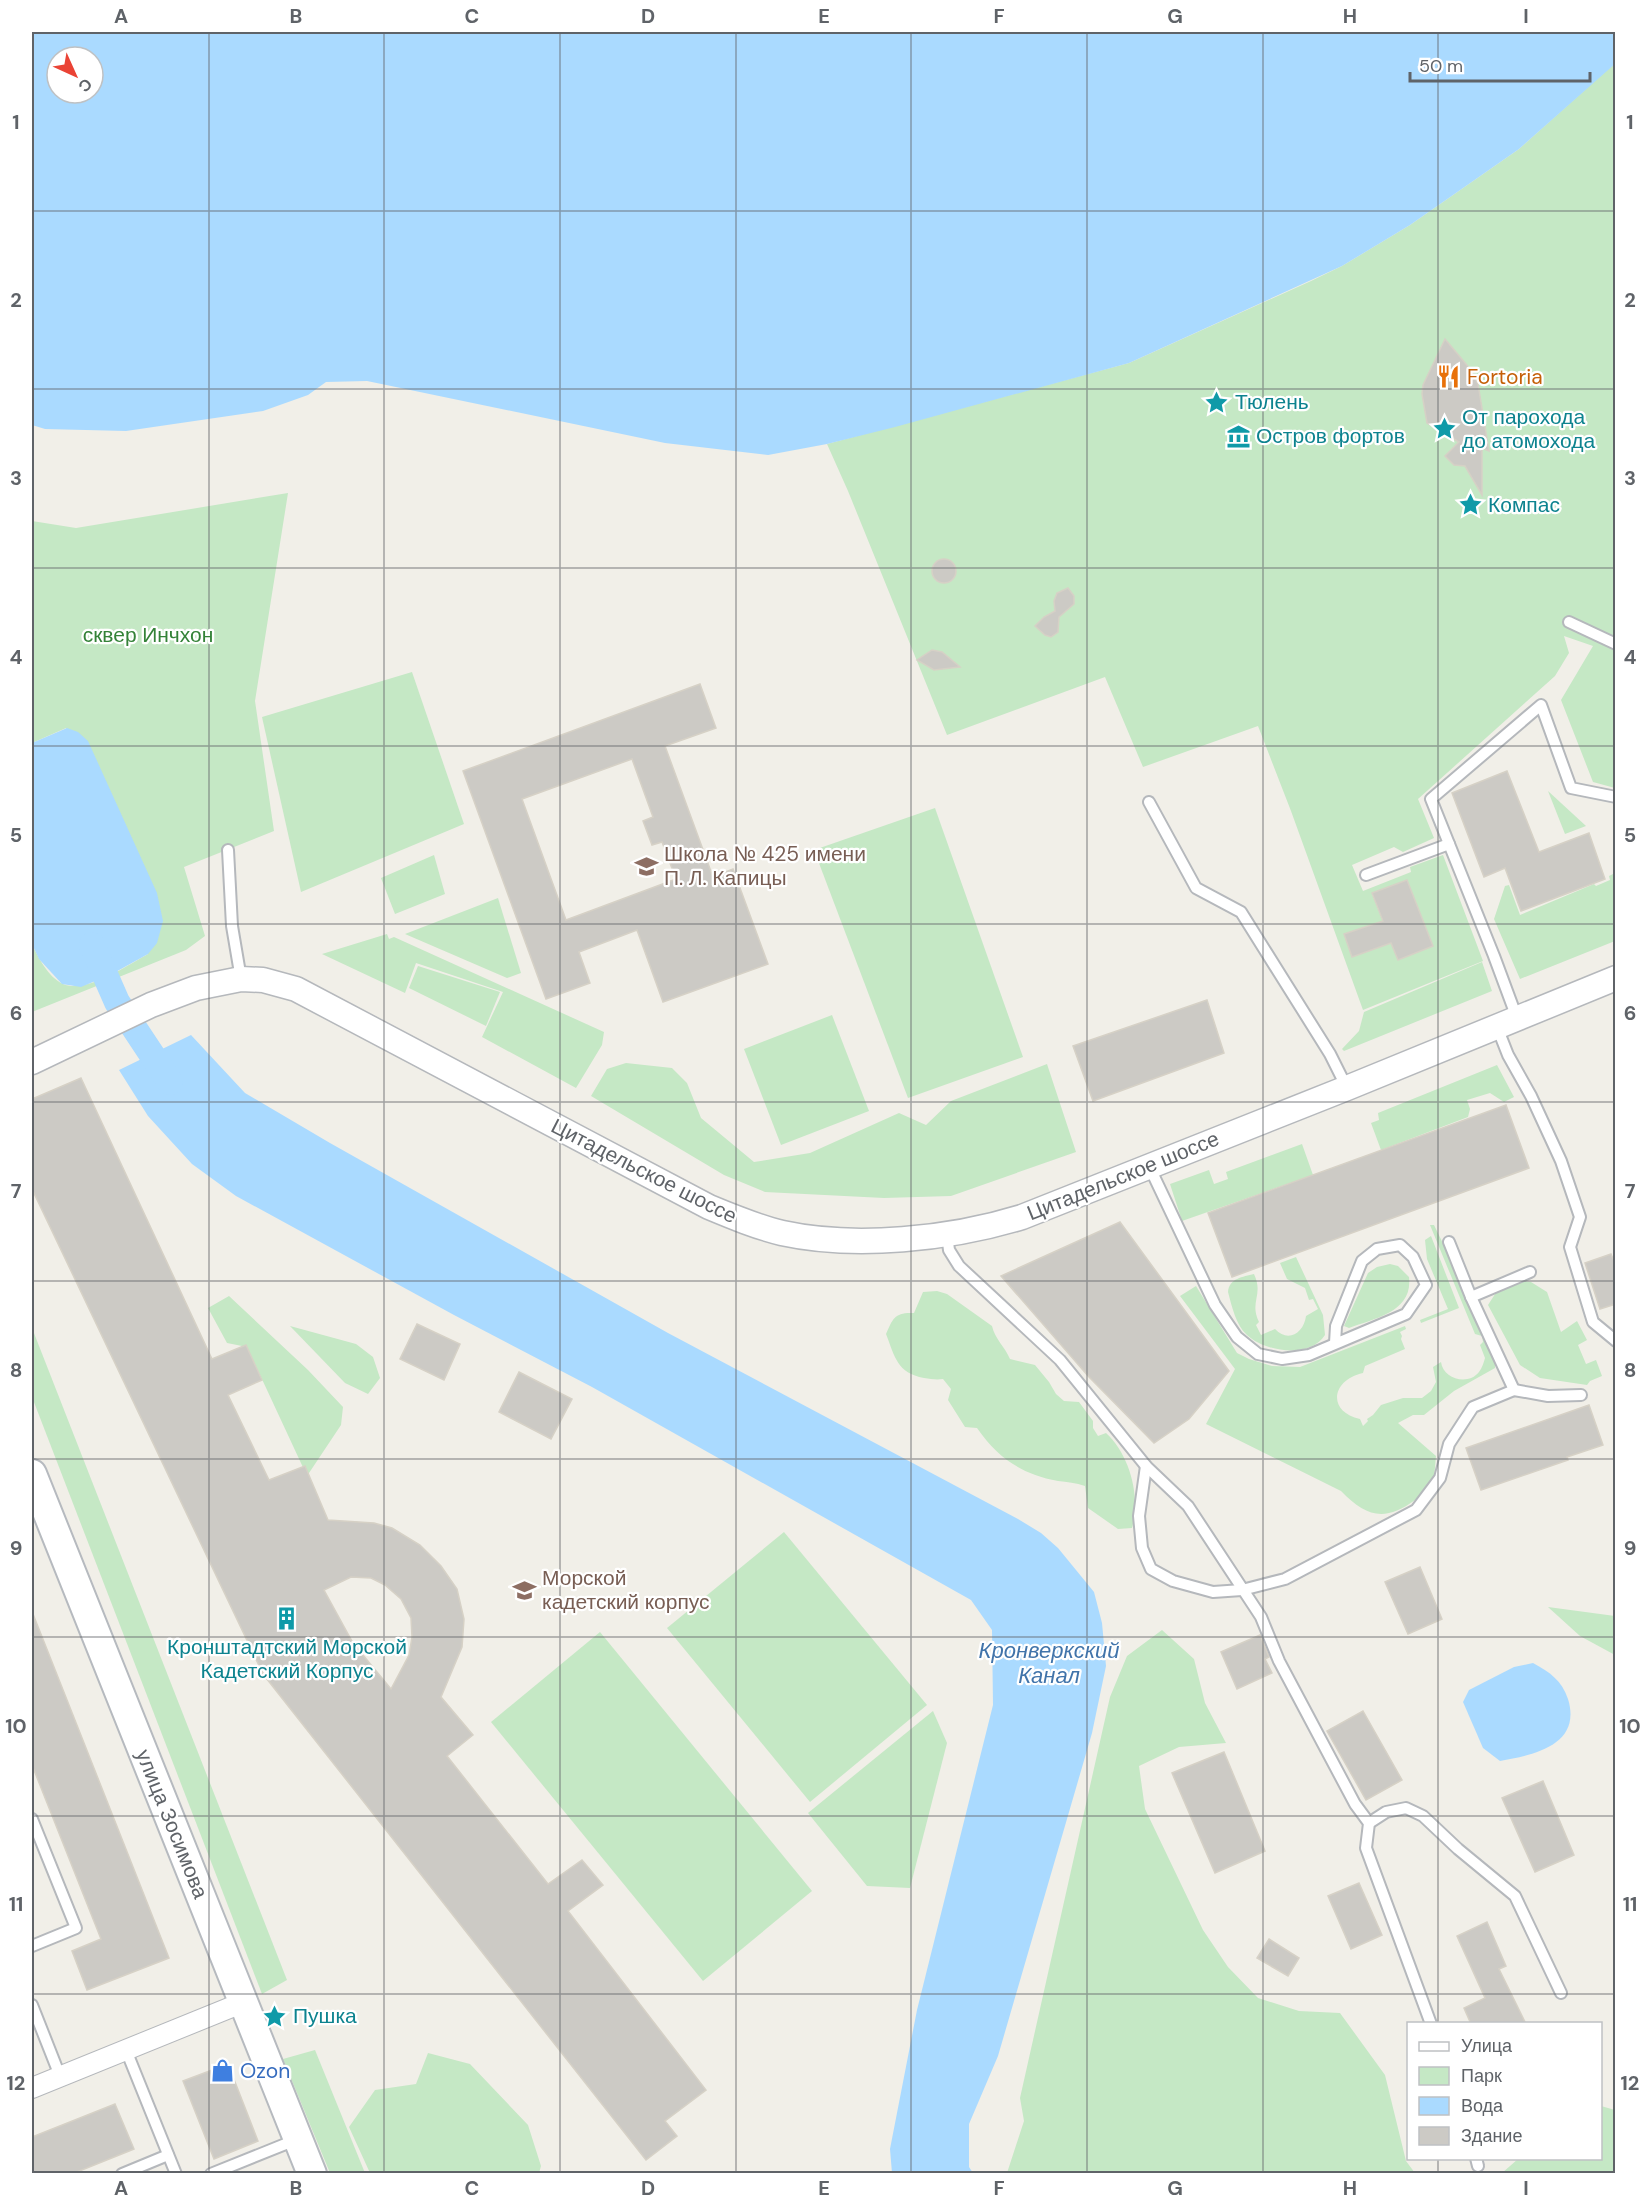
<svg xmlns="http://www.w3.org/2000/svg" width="1647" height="2205" viewBox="0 0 1647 2205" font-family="'DM Sans',sans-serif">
	<rect width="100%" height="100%" fill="#f1efe8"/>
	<g fill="#c5e8c5" fill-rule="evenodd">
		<path d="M1615 63V788L1593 782 1561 700 1593 646 1564 636 1569 653 1555 676 1418 799 1434 838 1403 852 1394 847 1352 865 1363 891 1411 872 1410 867 1443 855 1483 961 1363 1010 1291 811 1258 726 1143 767 1105 677 947 735 848 491 827 444 1129 363 1311 281 1342 266 1410 225 1519 149ZM1407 880 1433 946 1398 960 1372 894Z"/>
		<path d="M288 493 255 701 274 831 184 867 205 936 186 950 32 1012V944C38 957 48 977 63 984 86 994 128 965 148 954L66 728 32 743V521L76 528Z"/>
		<path d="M412 672 464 824 301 892 262 717Z"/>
		<path d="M1548 791 1586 826 1565 834Z"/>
		<path d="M935 808 1023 1057 908 1098 814 850Z"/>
		<path d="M434 855 445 894 395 914 381 878Z"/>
		<path d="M1615 873V941L1520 979 1494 919 1505 886 1509 885 1520 915 1594 884 1596 886 1610 880 1609 876Z"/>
		<path d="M498 898 521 973 507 978 405 934Z"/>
		<path d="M387 934 389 939 394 937 604 1032 602 1045 576 1088 482 1037 503 992 416 963 405 993 322 954Z"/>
		<path d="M1482 962 1492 991 1344 1051 1342 1049 1359 1031 1364 1012Z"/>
		<path d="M418 966 500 992 486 1026 409 988Z"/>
		<path d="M832 1015 869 1111 781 1145 744 1049Z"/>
		<path d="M626 1063 672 1068 687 1083 701 1118 754 1162 810 1153 899 1113 926 1125 951 1101 1047 1064 1076 1152 951 1196 884 1198 765 1192 724 1175 591 1096 607 1069Z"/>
		<path d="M1497 1065 1514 1097 1504 1102 1490 1093 1467 1100 1470 1109 1468 1117 1381 1150 1371 1123 1379 1120 1378 1113Z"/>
		<path d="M1302 1144 1313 1175 1182 1221 1170 1184 1209 1170 1214 1184 1228 1179 1226 1172Z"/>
		<path d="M1430 1225H1434L1495 1350V1368L1454 1391 1424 1415H1413L1398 1423 1436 1456C1435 1465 1435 1476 1432 1484 1429 1490 1420 1497 1415 1500 1385 1522 1366 1517 1341 1491L1206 1424 1235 1369 1180 1296 1196 1286 1237 1353 1249 1359 1272 1366 1300 1367 1405 1326 1406 1329 1400 1332 1402 1336 1401 1339 1405 1349 1365 1366 1363 1373C1331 1380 1327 1412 1360 1419L1363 1426 1368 1421 1367 1419 1373 1415 1381 1405 1403 1398H1422L1431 1391 1436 1382 1433 1367 1441 1362C1443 1379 1468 1386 1479 1372 1482 1368 1484 1362 1485 1358L1480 1345 1483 1342 1482 1336 1475 1334Z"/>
		<path d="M1431 1236 1459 1308 1421 1323 1420 1320 1448 1309 1427 1259 1425 1240Z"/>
		<path d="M1296 1257 1323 1315 1325 1335C1310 1359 1265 1352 1247 1335 1236 1325 1232 1307 1228 1292 1229 1278 1243 1277 1254 1274 1264 1295 1249 1302 1259 1322L1256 1325 1261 1335 1275 1329C1288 1343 1304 1333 1306 1316L1318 1309 1313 1299 1309 1300 1305 1288 1287 1279 1280 1263Z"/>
		<path d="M1390 1264 1398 1266 1409 1277C1413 1312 1375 1318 1349 1328L1344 1326 1368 1273 1377 1267Z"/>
		<path d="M1521 1281 1531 1282 1547 1292 1561 1332 1577 1321 1587 1340 1578 1345 1586 1364 1596 1360 1602 1376 1590 1381 1587 1385 1540 1378 1520 1365 1488 1305 1497 1291Z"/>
		<path d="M937 1291 947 1294 992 1326C995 1339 1005 1347 1010 1359L1035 1365 1049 1382 1056 1394 1064 1401 1079 1402 1093 1421V1428L1098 1436 1106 1433C1130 1455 1141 1497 1132 1528L1118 1529 1088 1508 1085 1486C1076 1483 1067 1482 1058 1481 1021 1474 998 1458 977 1428L965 1427 948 1400 951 1389 943 1379C936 1380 931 1379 924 1378 897 1373 895 1357 886 1334 893 1318 895 1312 914 1313L923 1292Z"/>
		<path d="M229 1296 308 1370 343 1407 341 1425 307 1476 247 1347 227 1343 208 1308Z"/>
		<path d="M290 1326 356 1344 373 1357 380 1378 368 1394 345 1383Z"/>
		<path d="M32 1328 287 1980 262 1994 32 1397Z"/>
		<path d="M784 1532 927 1705 810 1802 667 1628Z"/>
		<path d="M1548 1607 1615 1616V1655L1580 1636Z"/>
		<path d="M1162 1630 1194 1659 1205 1703 1226 1743 1179 1747 1139 1766 1145 1809 1203 1930 1228 1967 1258 1998 1299 2011 1340 2013 1385 2075 1406 2161 1415 2173H1007L1024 2121 1020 2098 1110 1697 1127 1656Z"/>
		<path d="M600 1632 812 1891 703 1981 491 1722Z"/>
		<path d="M933 1711 947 1743 910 1888 867 1886 808 1813Z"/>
		<path d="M315 2050 365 2173H330L283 2059Z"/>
		<path d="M428 2053 470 2064 528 2125 541 2166 539 2173H370L349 2127 375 2090 416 2084Z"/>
		<path d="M1601 2106 1615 2110V2173H1502L1518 2159 1600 2158Z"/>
	</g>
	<g fill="#aadaff" fill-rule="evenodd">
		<path d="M32 32H1615L1616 63 1519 149 1410 225 1342 266 1129 363 895 427 827 444 768 455 665 443 367 381 326 382 308 395 263 411 126 431 45 429 32 425ZM57 57H93V93H57Z"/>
		<path d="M67 728 78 732 88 741 157 893 163 921 157 943 148 954 112 974 81 987 62 984 39 959 32 944V743Z"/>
		<path d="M191 1035 245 1093 330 1143 668 1333 1018 1519 1041 1533 1058 1548 1094 1592 1102 1623 1106 1666 1092 1733 998 2056 969 2124V2167L973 2173H892L890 2149 917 2010 993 1705 992 1630 971 1600 592 1387 454 1315 236 1196 192 1164 148 1116 119 1070Z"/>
		<path d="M1533 1663C1550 1672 1562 1681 1568 1699 1582 1745 1534 1755 1500 1761L1483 1748 1463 1702 1469 1690 1514 1667Z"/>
	</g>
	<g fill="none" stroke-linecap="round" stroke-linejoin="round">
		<path stroke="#aadaff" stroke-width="26" d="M92 945 117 1002 170 1082"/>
	</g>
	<g fill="#cccac5" stroke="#d6d1c6" stroke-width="1.5" fill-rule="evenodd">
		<path d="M1445 339 1471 370 1478 384 1489 451 1482 448V495L1465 466 1454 465 1445 456 1459 442 1427 423 1422 394 1423 385Z"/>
		<circle cx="944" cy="571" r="12"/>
		<path d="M1068 588 1074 596V604L1059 617 1058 632 1051 637 1045 635 1035 626 1044 617 1055 611 1054 601 1057 593Z"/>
		<path d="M932 650 942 652 960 667 934 670 917 660Z"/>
		<path d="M700 684 716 728 665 746 713 877 733 869 768 964 663 1002 637 930 579 952 590 983 546 999 463 771ZM632 759 653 817 643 821 652 845 662 842 676 879 566 920 522 799Z"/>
		<path d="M1507 771 1539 852 1589 833 1605 879 1521 911 1505 868 1484 877 1452 793Z"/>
		<path d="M1407 880 1433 946 1398 960 1391 943 1352 957 1344 934 1383 921 1372 893Z"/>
		<path d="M1207 1000 1224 1053 1093 1101 1073 1046Z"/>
		<path d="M81 1078 212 1359 246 1345 262 1380 228 1395 269 1480 305 1466 328 1520 374 1523 392 1528 420 1545 441 1566 457 1589 464 1619 462 1647 441 1697 473 1735 447 1756 548 1884 582 1860 603 1885 568 1911 706 2090 665 2121 677 2136 646 2160 263 1674 32 1189V1099ZM351 1577 371 1578 385 1585 401 1599 411 1618 412 1637 409 1655 391 1689 353 1643 324 1590Z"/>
		<path d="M1506 1105 1529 1168 1232 1277 1208 1213Z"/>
		<path d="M1120 1222 1229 1371 1189 1419 1154 1443 1089 1377 1001 1276Z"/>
		<path d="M1611 1254 1616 1266V1304L1600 1309 1585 1263Z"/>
		<path d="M417 1324 460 1344 444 1380 400 1359Z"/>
		<path d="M519 1372 572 1399 551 1439 499 1412Z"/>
		<path d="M1589 1405 1603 1445 1567 1457 1568 1460 1481 1490 1466 1448Z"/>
		<path d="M1420 1567 1442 1619 1408 1634 1385 1582Z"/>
		<path d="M33 1614 169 1958 87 1990 72 1951 101 1939 32 1765Z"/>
		<path d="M1260 1635 1269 1657 1265 1659 1272 1673 1237 1689 1221 1652Z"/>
		<path d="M1363 1711 1402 1780 1366 1800 1327 1731Z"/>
		<path d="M1224 1752 1265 1851 1215 1873 1172 1773Z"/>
		<path d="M1543 1781 1574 1855 1535 1872 1502 1798Z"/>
		<path d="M1359 1883 1382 1935 1351 1949 1328 1896Z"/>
		<path d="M1487 1922 1506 1966 1499 1969 1526 2024H1471L1464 2008 1485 1998 1457 1936Z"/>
		<path d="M1269 1939 1299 1958 1288 1976 1257 1958Z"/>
		<path d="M228 2064 258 2141 214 2159 183 2081Z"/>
		<path d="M115 2104 134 2149 72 2174H32V2137Z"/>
	</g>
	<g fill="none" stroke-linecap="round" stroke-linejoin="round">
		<defs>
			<g id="service">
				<path d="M1569 622 1616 644"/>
				<path d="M1149 802 1196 888 1241 912 1330 1054 1347 1088"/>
				<path d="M228 850 232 926 241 979"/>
				<path d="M1366 875 1449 844"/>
				<path d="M1517 1018 1494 956 1431 799 1541 705 1571 788 1616 797"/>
				<path d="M1497 1027 1508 1055 1531 1096 1561 1161 1580 1217 1570 1247 1593 1322 1616 1341"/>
				<path d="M1149 1166 1215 1305 1237 1337 1258 1354 1282 1359 1309 1355 1406 1314 1426 1285 1413 1257 1400 1245 1377 1249 1362 1261 1336 1326 1335 1343"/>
				<path d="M947 1235 949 1250 959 1266 1060 1360 1146 1466 1188 1506 1261 1617 1279 1661 1355 1804 1369 1823 1366 1848 1431 2024"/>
				<path d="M1471 1297 1530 1272"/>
				<path d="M1514 1390 1548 1396 1581 1395"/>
				<path d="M1146 1466 1139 1516 1142 1548 1151 1569 1173 1581 1213 1592 1242 1590 1285 1579 1416 1510 1440 1478 1449 1444 1473 1407 1514 1390 1471 1297 1449 1242"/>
				<path d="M32 1819 76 1928 32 1946"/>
				<path d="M1369 1823 1386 1812 1406 1808 1423 1816 1458 1849 1515 1896 1561 1993"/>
				<path d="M32 2005 60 2076"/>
				<path d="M126 2050 176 2174"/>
				<path d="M1476 2158 1478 2166"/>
				<path d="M122 2174 168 2155"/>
				<path d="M211 2174 298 2139"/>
			</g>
			<path id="minor" d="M32 2088 244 2002"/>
			<path id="tertiary" d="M32 1062 151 1005 196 988 241 979 263 980 296 989 709 1207C733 1217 757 1227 782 1233 855 1249 951 1239 1022 1217L1347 1088 1616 978"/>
			<path id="secondary" d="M32 1474 312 2174"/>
		</defs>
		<use href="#service" stroke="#b5b8bc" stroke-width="14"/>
		<use href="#minor" stroke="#b5b8bc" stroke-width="22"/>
		<use href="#tertiary" stroke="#b5b8bc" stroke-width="27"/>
		<use href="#secondary" stroke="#b6babf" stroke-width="32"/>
		<use href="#service" stroke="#fff" stroke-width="10"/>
		<use href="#minor" stroke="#fff" stroke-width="20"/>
		<use href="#tertiary" stroke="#fff" stroke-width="24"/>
		<use href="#secondary" stroke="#fff" stroke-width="28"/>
	</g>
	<path fill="none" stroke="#5f6368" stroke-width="1.5" stroke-opacity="0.55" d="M209 32V2174M384 32V2174M560 32V2174M736 32V2174M911 32V2174M1087 32V2174M1263 32V2174M1438 32V2024M32 211H1616M32 389H1616M32 568H1616M32 746H1616M32 924H1616M32 1102H1616M32 1281H1616M32 1459H1616M32 1637H1616M32 1816H1616M32 1994H1616M1438 2158V2174"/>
	<defs>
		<symbol id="restaurant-bare" viewBox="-9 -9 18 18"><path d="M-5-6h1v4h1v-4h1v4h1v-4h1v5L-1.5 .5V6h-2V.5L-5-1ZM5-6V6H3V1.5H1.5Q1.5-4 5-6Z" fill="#e8710a" stroke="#fff" stroke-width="2.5" paint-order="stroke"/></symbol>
		<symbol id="sight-bare" viewBox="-9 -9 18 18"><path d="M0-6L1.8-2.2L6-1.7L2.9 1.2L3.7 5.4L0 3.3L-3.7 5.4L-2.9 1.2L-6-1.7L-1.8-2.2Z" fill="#0f9aa8" stroke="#fff" stroke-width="2.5" paint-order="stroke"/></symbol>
		<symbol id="museum-bare" viewBox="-9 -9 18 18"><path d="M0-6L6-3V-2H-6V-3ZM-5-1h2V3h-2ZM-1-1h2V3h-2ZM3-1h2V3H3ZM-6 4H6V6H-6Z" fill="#0f9aa8" stroke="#fff" stroke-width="2.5" paint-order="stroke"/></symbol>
		<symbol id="school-bare" viewBox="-9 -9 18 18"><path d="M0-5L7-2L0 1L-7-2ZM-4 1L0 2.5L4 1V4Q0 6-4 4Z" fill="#8d6e63" stroke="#fff" stroke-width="2.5" paint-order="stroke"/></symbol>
		<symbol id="building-bare" viewBox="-9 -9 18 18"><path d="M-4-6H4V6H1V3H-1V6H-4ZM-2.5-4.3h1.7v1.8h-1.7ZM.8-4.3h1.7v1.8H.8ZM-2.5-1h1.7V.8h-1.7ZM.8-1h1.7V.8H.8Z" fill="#0f9aa8" stroke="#fff" stroke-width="2.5" paint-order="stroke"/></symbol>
		<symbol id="shop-bare" viewBox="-9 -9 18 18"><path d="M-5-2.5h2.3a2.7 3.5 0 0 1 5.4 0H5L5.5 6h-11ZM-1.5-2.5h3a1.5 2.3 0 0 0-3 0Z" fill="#3f7fe0" stroke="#fff" stroke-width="2.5" paint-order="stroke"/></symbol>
	</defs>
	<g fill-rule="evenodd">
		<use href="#restaurant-bare" x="1432" y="360" width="33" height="33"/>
		<use href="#sight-bare" x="1200" y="386" width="33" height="33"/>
		<use href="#sight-bare" x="1428" y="412" width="33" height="33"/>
		<use href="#museum-bare" x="1222" y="420" width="33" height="33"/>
		<use href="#sight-bare" x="1454" y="488" width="33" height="33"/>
		<use href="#school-bare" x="630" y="850" width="33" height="33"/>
		<use href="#school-bare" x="508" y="1574" width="33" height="33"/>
		<use href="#building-bare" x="270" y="1602" width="33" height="33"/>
		<use href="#sight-bare" x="258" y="2000" width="33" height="33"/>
		<use href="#shop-bare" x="206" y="2054" width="33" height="33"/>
	</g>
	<g text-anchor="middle" stroke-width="4.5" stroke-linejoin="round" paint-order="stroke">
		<g font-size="21" fill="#c56008" stroke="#fff" text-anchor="start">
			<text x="1467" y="384">Fortoria</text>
		</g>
		<g font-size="21" fill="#0d838f" stroke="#fff" text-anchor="start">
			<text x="1235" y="409">Тюлень</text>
			<text x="1462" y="424">От парохода<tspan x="1462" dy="24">до атомохода</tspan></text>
			<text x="1256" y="443">Остров фортов</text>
			<text x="1488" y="512">Компас</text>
			<text x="287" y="1654" text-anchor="middle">Кронштадтский Морской<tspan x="287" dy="24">Кадетский Корпус</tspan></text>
			<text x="293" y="2023">Пушка</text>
		</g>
		<g font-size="21" fill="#348238" stroke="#fff">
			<text x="148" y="642">сквер Инчхон</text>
		</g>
		<g font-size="21" fill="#785e54" stroke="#fff" text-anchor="start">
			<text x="664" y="861">Школа № 425 имени<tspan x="664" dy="24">П. Л. Капицы</tspan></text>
			<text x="542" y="1585">Морской<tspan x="542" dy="24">кадетский корпус</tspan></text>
		</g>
		<g font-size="21" fill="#5f6368" stroke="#fff">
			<text transform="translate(644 1171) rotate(27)" y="7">Цитадельское шоссе</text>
			<text transform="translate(1123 1176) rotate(-22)" y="7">Цитадельское шоссе</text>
			<text transform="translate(172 1824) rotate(68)" y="7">улица Зосимова</text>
		</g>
		<g font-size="21" fill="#366cbe" stroke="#fff" text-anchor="start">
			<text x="240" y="2078">Ozon</text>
		</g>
		<g font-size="22" font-style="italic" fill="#4174aa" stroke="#fff">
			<text x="1049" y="1658">Кронверкский<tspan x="1049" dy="25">Канал</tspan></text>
		</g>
	</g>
	<rect width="1647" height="2205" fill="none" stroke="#ffffff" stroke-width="66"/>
	<rect x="1407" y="2022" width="195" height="138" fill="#ffffff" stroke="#bfc1c3" stroke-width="1.5"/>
	<rect x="1419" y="2042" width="30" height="9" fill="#ffffff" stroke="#bfc1c3" stroke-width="1.5"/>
	<text x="1461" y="2052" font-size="18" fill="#5f6368">Улица</text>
	<rect x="1419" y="2067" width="30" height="18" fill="#c5e8c5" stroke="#bfc1c3" stroke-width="1.5"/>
	<text x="1461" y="2082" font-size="18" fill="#5f6368">Парк</text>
	<rect x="1419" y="2097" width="30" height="18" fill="#aadaff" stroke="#bfc1c3" stroke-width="1.5"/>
	<text x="1461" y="2112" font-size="18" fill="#5f6368">Вода</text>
	<rect x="1419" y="2127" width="30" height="18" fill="#cccac5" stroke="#bfc1c3" stroke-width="1.5"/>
	<text x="1461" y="2142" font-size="18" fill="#5f6368">Здание</text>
	<g transform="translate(75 75) rotate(135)"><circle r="28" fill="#ffffff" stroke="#bfc1c3" stroke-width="1.5"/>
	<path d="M0-4.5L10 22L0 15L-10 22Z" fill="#ea4335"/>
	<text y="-9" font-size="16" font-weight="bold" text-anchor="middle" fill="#5f6368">С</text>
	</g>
	<path d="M1410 72v9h180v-9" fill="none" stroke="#5f6368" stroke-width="3"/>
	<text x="1419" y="72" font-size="18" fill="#5f6368" stroke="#ffffff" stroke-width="4.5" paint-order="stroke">50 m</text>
	<rect x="33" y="33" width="1581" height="2139" fill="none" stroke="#5f6368" stroke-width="2"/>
	<g font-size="20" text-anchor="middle" font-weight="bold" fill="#5f6368">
		<text x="121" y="23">A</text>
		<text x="296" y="23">B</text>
		<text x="472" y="23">C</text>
		<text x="648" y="23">D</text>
		<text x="824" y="23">E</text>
		<text x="999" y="23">F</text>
		<text x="1175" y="23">G</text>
		<text x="1350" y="23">H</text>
		<text x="1526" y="23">I</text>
		<text x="16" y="129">1</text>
		<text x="1630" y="129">1</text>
		<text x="16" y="307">2</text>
		<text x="1630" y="307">2</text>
		<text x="16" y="485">3</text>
		<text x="1630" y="485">3</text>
		<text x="16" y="664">4</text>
		<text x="1630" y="664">4</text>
		<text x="16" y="842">5</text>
		<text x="1630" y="842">5</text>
		<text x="16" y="1020">6</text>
		<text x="1630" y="1020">6</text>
		<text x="16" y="1198">7</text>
		<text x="1630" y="1198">7</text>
		<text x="16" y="1377">8</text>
		<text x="1630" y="1377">8</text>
		<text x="16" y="1555">9</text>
		<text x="1630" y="1555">9</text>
		<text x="16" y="1733">10</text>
		<text x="1630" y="1733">10</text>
		<text x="16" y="1911">11</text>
		<text x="1630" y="1911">11</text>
		<text x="16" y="2090">12</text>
		<text x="1630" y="2090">12</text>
		<text x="121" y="2195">A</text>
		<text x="296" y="2195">B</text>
		<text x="472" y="2195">C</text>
		<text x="648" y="2195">D</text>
		<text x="824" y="2195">E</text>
		<text x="999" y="2195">F</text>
		<text x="1175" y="2195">G</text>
		<text x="1350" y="2195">H</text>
		<text x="1526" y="2195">I</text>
	</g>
</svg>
